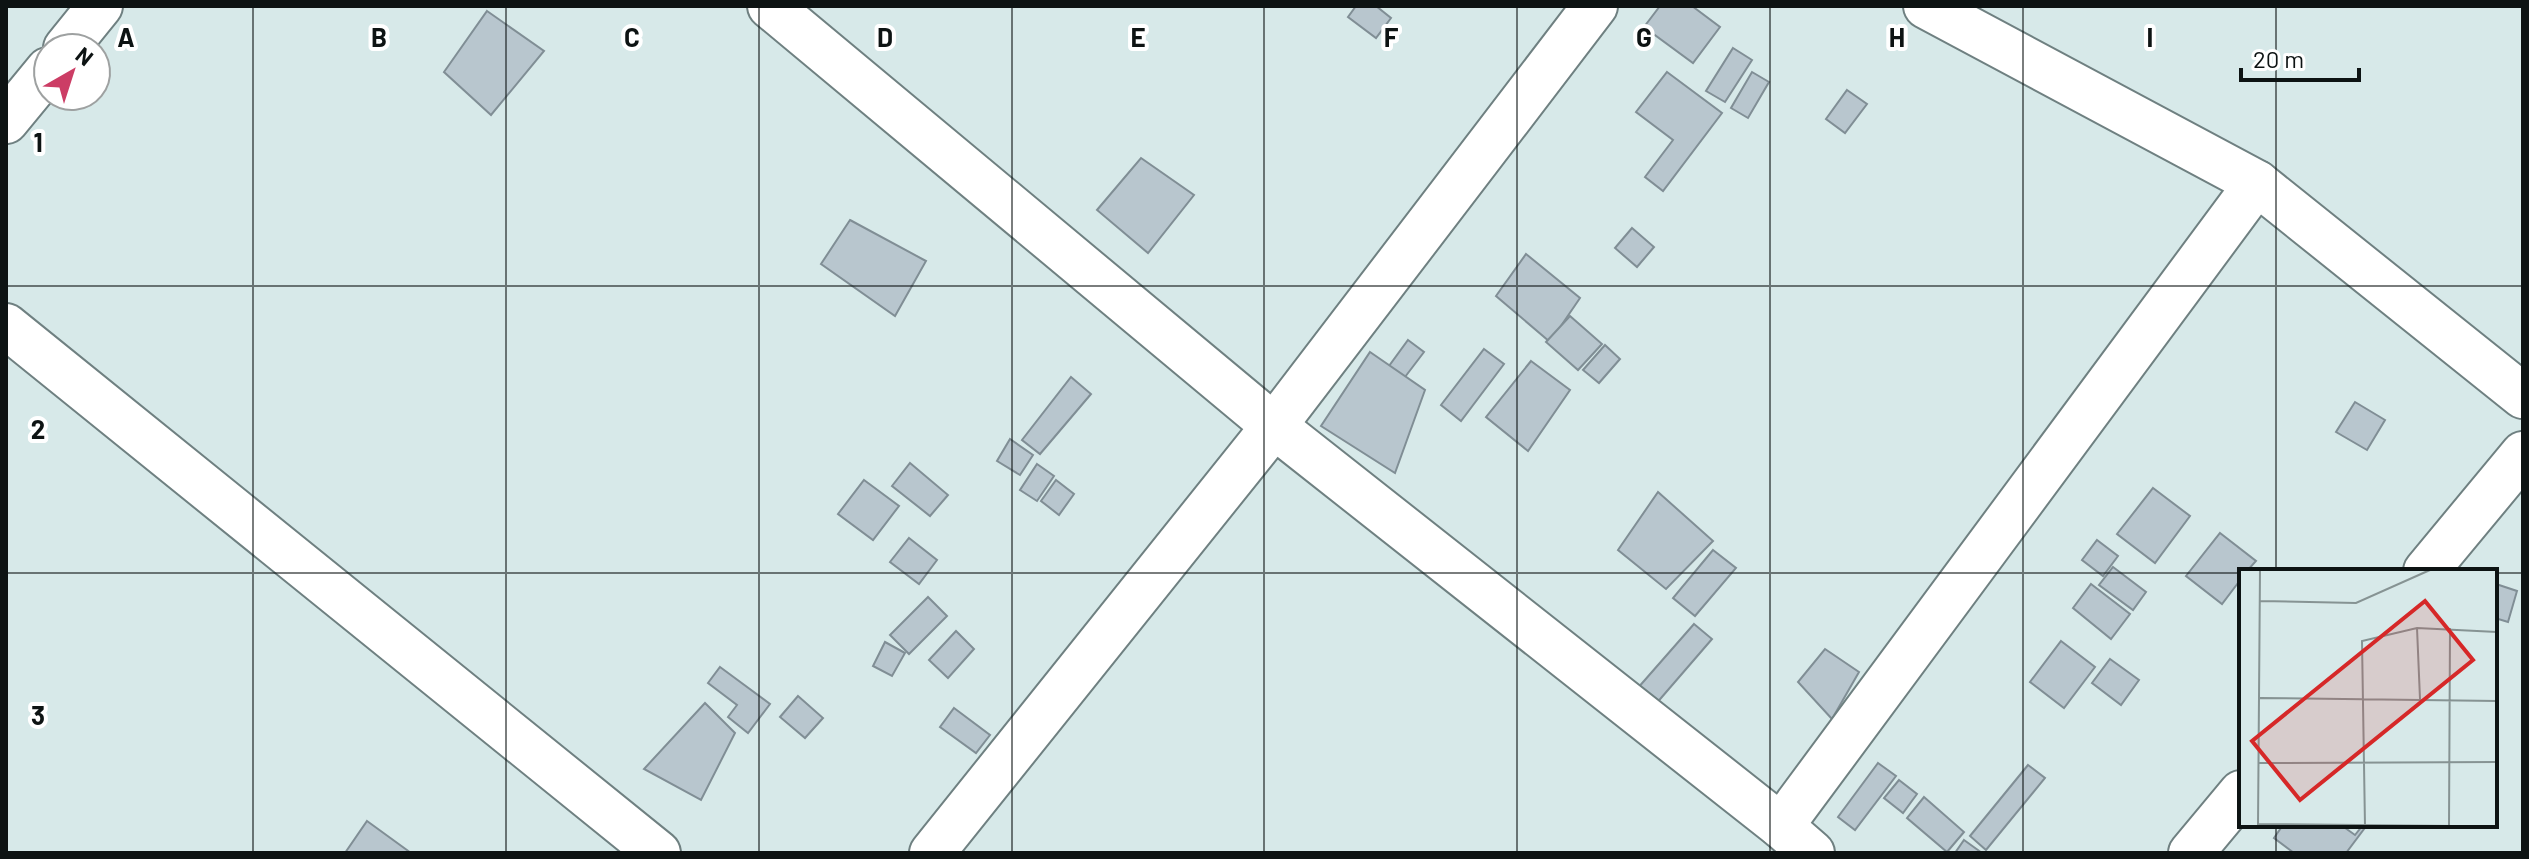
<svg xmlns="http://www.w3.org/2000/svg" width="2529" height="859" viewBox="0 0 2529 859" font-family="Barlow,sans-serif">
	<rect width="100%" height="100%" fill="#d7e9e9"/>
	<g fill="#b8c6ce" stroke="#808e95" stroke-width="2">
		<path d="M1356 6H1376L1391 18 1376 38 1348 17Z"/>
		<path d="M1660 6H1692L1720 27 1693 63 1644 27Z"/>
		<path d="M487 11 544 51 491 115 444 72Z"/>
		<path d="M1733 48 1752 60 1725 102 1706 91Z"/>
		<path d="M1667 72 1722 113 1663 191 1645 177 1673 140 1636 112Z"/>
		<path d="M1752 72 1769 82 1748 118 1731 108Z"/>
		<path d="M1847 90 1867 104 1845 133 1826 119Z"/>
		<path d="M1141 158 1194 195 1148 253 1097 210Z"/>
		<path d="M850 220 926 261 895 316 821 264Z"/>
		<path d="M1632 228 1654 247 1637 267 1615 248Z"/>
		<path d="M1526 254 1580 298 1550 342 1496 296Z"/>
		<path d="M1570 316 1602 344 1578 370 1546 342Z"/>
		<path d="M1408 340 1424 352 1405 377 1389 366Z"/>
		<path d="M1605 345 1620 359 1599 383 1583 370Z"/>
		<path d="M1484 349 1504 364 1461 421 1441 405Z"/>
		<path d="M1370 352 1425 390 1395 473 1321 426Z"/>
		<path d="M1531 361 1570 390 1528 451 1486 417Z"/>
		<path d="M1071 377 1091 394 1040 454 1022 440Z"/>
		<path d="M2355 402 2385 420 2367 450 2336 432Z"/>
		<path d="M1010 439 1033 455 1020 475 997 461Z"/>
		<path d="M910 463 948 495 930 516 892 486Z"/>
		<path d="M1037 464 1054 476 1037 501 1020 490Z"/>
		<path d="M864 480 899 506 873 540 838 514Z"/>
		<path d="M1056 480 1074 494 1059 515 1041 501Z"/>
		<path d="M2153 488 2190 516 2155 563 2117 534Z"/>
		<path d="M1658 492 1713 541 1666 589 1618 550Z"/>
		<path d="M2220 533 2256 561 2247 571H2241V579L2222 604 2186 576Z"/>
		<path d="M909 538 937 560 919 584 890 562Z"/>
		<path d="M2097 540 2118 556 2103 576 2082 560Z"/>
		<path d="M1713 550 1736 568 1695 616 1673 598Z"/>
		<path d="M2113 567 2146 592 2133 610 2099 585Z"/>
		<path d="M2091 584 2130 614 2111 639 2073 608Z"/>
		<path d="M2496 584 2517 591 2508 622 2495 618Z"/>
		<path d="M928 597 947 616 909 654 890 635Z"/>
		<path d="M1694 624 1712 639 1655 705 1637 689Z"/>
		<path d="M956 631 974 649 948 678 929 660Z"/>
		<path d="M2061 641 2095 667 2064 708 2030 682Z"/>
		<path d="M885 642 905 653 892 676 873 666Z"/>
		<path d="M1825 649 1859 672 1832 719 1798 682Z"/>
		<path d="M2110 659 2139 680 2121 705 2092 683Z"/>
		<path d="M720 667 770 704 748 733 728 717 737 705 708 683Z"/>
		<path d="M798 696 823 718 805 738 780 717Z"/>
		<path d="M705 703 735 733 701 800 644 769Z"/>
		<path d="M954 708 990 735 976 753 940 727Z"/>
		<path d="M1878 763 1896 776 1855 830 1838 817Z"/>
		<path d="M2028 765 2045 778 1986 850 1970 836Z"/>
		<path d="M1899 780 1917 794 1903 813 1884 798Z"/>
		<path d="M1924 797 1964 832 1947 852 1907 818Z"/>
		<path d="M367 821 411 853H345Z"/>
		<path d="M2283 825H2341L2355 835 2363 825H2367L2346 853H2294L2274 838Z"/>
		<path d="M1964 840 1982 853H1955Z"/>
	</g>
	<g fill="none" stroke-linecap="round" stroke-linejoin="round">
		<defs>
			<g id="street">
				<path d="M770 6 1274 426 1781 826 1812 853"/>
				<path d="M1926 6 2257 183 2523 396"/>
				<path d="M6 326 658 853"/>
				<path d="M2426 571 2523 454"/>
				<path d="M1781 826 2257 183"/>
				<path d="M932 853 1274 426 1595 6"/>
				<path d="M2191 853 2241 793"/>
			</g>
			<g id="secondary">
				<path d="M66 48 100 6"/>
				<path d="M6 121 48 70"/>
			</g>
		</defs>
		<use href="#street" stroke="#6f8081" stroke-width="48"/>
		<use href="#secondary" stroke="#6f8081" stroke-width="48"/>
		<use href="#street" stroke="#fff" stroke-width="44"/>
		<use href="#secondary" stroke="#fff" stroke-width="44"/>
	</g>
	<path fill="none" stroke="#0d1313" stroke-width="2" stroke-opacity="0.55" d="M253 6V853M506 6V853M759 6V853M1012 6V853M1264 6V853M1517 6V853M1770 6V853M2023 6V853M2276 6V571M6 286H2523M6 573H2241M2495 573H2523M2276 825V853"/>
	<g transform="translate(2239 569)">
		<rect width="258" height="258" fill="#d7e9e9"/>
		<path fill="none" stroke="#869393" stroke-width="2" d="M21 32 117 34 191 1M178 59 181 130M21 129 258 132M20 194 258 193M19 255 215 257M19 257 21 1M126 257 123 72 178 59 258 63M210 257 211 59"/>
		<path fill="#d62828" fill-opacity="0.15" stroke="#d62828" stroke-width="4" d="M186 32 234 91 61 231 13 172Z"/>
		<rect width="258" height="258" fill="none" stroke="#0d1313" stroke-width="4"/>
	</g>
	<g font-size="26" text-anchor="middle" font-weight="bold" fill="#0d1313" stroke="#fff" stroke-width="8" stroke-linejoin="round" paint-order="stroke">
		<text x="126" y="47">A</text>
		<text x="379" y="47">B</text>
		<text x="632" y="47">C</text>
		<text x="885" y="47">D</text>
		<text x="1138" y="47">E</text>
		<text x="1391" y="47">F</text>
		<text x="1644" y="47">G</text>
		<text x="1897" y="47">H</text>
		<text x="2150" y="47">I</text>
		<text x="38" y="152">1</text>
		<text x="38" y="439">2</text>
		<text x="38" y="725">3</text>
	</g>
	<rect width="2529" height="859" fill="none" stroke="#0d1313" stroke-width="16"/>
	<g transform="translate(72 72) rotate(39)"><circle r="38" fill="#ffffff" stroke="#9ea1a1" stroke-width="2"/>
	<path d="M0-6L14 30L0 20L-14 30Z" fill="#cc3d65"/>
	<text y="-12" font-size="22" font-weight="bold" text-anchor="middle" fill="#0d1313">N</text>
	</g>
	<path d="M2241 68v12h118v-12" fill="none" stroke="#0d1313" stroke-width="4"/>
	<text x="2253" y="68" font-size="24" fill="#0d1313" stroke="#ffffff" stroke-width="6" paint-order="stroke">20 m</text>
</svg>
